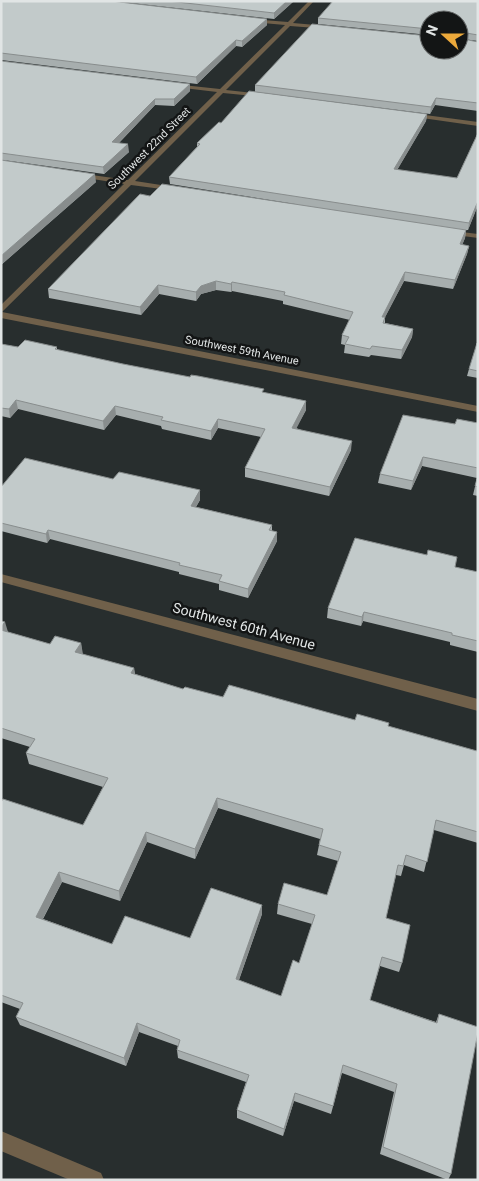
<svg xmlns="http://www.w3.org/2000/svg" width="479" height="1181" viewBox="0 0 479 1181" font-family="Roboto,sans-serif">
	<rect width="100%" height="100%" fill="#282e2e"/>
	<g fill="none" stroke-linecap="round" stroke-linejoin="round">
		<g fill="#70604a" fill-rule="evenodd">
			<path d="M309 1H314L293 23 327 26 329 29 290 26 226 90 262 94 265 96 264 97 223 93 135 181 174 187 178 189 177 191 131 185 2 312 478 406V412L1 318V305L124 184 80 177 76 175 77 173 128 180 217 92 175 87 173 84 220 89 285 25 252 22 250 19 288 22Z"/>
			<path d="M410 113 478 122V126L408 116 407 115Z"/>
			<path d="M445 230 478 234V238L448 234 444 232Z"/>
			<path d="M1 574 478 699V711L1 582Z"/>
			<path d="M1 1131 101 1173 104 1180H70L1 1151Z"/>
		</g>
	</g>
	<g fill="#a7aeae" fill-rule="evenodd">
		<path d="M1 1 267 19V25L242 47 236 46 197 84 1 60Z"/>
		<path d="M113 1H294L274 19Z"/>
		<path d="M478 1V41L463 39 478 42V111L435 105 430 114 255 92V85L459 50 429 20V35L318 24V18Z"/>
		<path d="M1 61 190 84V91L174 106 155 105 119 143 129 152 104 174 3 160 96 182 1 265Z"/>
		<path d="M427 114 426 121 397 170 457 178 478 133V205L468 230H466L465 238 462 245 469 246 467 254 453 289 404 281 385 317V323L413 329 412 337 401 359 371 355 369 357 344 353 345 345 341 344 342 335 350 320 283 304V301L232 291 231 292 216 290 201 294 196 301 159 294 141 315 49 298 48 289 150 196 295 204 170 184 169 177 197 147V143Z"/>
		<path d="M478 343V378L467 376 469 369Z"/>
		<path d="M1 344 18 347H57V350L123 364 306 401V410L296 428 351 450 329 496 245 477V468L261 437 218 428 211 440 162 429 161 426 116 415 104 430 18 409 10 418 1 416Z"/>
		<path d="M478 423V496L473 495 477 478 422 466 411 490 378 483 380 474 455 424Z"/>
		<path d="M113 479 200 500 196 507 272 525V531L277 532V541L248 598 219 590V584L179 574V572L50 539 47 543 1 531V487Z"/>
		<path d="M455 567 478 572V652L450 645V642L363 621 361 626 327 618 328 608Z"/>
		<path d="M1 621 8 632 50 644 81 643 82 654 134 668 135 674 183 689 223 697 388 726 477 751 478 749V843L434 830 424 872 404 865 401 876 396 875 386 918 402 963 399 972 380 966 370 1000 436 1022 439 1014 451 1174 448 1180 380 1154 394 1092 342 1073 331 1114 294 1101 283 1136 237 1118V1110L246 1082 178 1058 177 1050 178 1046 139 1032 126 1066 20 1025 16 1017 20 1009 1 1002V802L83 825 103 787 29 764 26 753 30 747 1 738ZM218 808 320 839 319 845 317 855 338 861 327 895 278 904 277 914 312 924 299 963 281 996 239 980 262 914V905L190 938 112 944 43 919 62 882 120 901 147 842 195 859Z"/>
	</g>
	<g fill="#888d8d">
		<path d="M287 1H294L274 19V13Z"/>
		<path d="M267 19V25L242 47V41Z"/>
		<path d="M236 40V46L197 84 196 77Z"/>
		<path d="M190 84V91L174 106V99Z"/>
		<path d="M436 98 435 105 430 114 431 107Z"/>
		<path d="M155 99V105L113 149 112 142Z"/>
		<path d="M427 114 426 121 393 177 394 169Z"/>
		<path d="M128 144 129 152 104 174 103 167Z"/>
		<path d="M95 174 96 182 1 265V256Z"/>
		<path d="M478 201V205L468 230 469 223Z"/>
		<path d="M466 230 465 238 459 253 460 244Z"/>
		<path d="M469 246 467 254 453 289 455 280Z"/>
		<path d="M405 272 404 281 381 325 382 317Z"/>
		<path d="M216 281V290L201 294 196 301V292L201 286Z"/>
		<path d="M232 282V291L231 292V284Z"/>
		<path d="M158 285 159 294 141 315 140 307Z"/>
		<path d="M413 329 412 337 401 359 402 350Z"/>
		<path d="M16 400 18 409 10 418 9 409Z"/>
		<path d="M306 401V410L292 437V428Z"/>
		<path d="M115 406 116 415 104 430 103 421Z"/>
		<path d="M218 419V428L211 440V431Z"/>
		<path d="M352 441 351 450 329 496 330 487Z"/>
		<path d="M423 457 422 466 411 490 413 481Z"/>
		<path d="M200 490V500L191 515V506Z"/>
		<path d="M48 530 50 539 47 543 46 534Z"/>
		<path d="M277 532V541L248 598V589Z"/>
		<path d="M364 612 363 621 361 626 362 617Z"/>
		<path d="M5 622 8 632 1 637V627Z"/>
		<path d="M81 643 83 654 77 663 75 652Z"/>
		<path d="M134 668 135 679 131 673Z"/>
		<path d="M217 798 218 808 195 859V849Z"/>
		<path d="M146 832 147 842 120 901 119 891Z"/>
		<path d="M59 872 62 882 39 926 36 917Z"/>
		<path d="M262 905V914L236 988V979Z"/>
		<path d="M137 1023 139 1032 126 1066 124 1058Z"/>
		<path d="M295 1093 294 1101 283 1136 284 1129Z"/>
	</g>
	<g fill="#c2caca" stroke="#888d8d" fill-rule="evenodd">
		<path d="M1 1H111L267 19 242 41 236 40 196 77 1 53Z"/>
		<path d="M168 1H287L274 13Z"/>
		<path d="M333 1H478V35L460 32 459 35V20H429V29L318 18Z"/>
		<path d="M312 24 429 36V50H459V38L478 42V103L436 98 431 107 255 85Z"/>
		<path d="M1 61 190 84 174 99H155L112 142 128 144 103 167 1 153Z"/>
		<path d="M249 91 427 114 394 169 457 178 478 133V201L469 223 169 177 200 144 197 143 219 122 221 123Z"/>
		<path d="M1 160 95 174 1 256Z"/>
		<path d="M162 184 466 230 460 244 469 246 455 280 405 272 382 317H385L383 323 413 329 402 350 372 346 370 349 345 344 349 337 342 335 353 312 284 295 285 292 232 282 231 284 216 281 201 286 196 292 158 285 140 307 48 289 140 194 150 196Z"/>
		<path d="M25 340 57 347 55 349 123 364 190 377 191 375 198 376 264 389 262 392 306 401 292 428 352 441 330 487 245 468 265 429 218 419 211 431 161 420 163 417 115 406 103 421 16 400 9 409 1 408V344L18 347Z"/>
		<path d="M477 343H478V371L469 369Z"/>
		<path d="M403 415 455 424 457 419 478 423V468L423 457 413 481 380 474Z"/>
		<path d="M25 458 113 479 119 472 200 490 191 506 272 525 269 530 277 532 248 589 219 581 222 575 179 565 180 563 48 530 46 534 1 523V487Z"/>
		<path d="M478 475V487L475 486Z"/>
		<path d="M355 538 427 555 428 550 457 557 455 567 478 572V641L452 635V633L364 612 362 617 328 608Z"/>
		<path d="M1 621 5 622 1 627Z"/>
		<path d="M1 630 50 644 55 636 81 643 75 652 134 668 131 673 183 689 185 687 223 697 229 685 355 720 357 714 389 723 388 726 477 751 478 750V832L436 820 427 862 406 855 403 866 398 865 386 918 410 925 402 963 382 957 370 1000 437 1023 439 1014 478 1027V1032L451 1174 383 1147 397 1084 343 1065 333 1106 295 1093 284 1129 237 1110 249 1075 177 1050 180 1040 137 1023 124 1058 16 1017 23 1003 1 995V802L3 799 83 825 108 778 26 753 35 739 1 728ZM217 798 323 829 319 845 341 852 327 895 284 883 278 904 315 915 299 963 293 960 281 996 236 979 262 905 211 888 190 938 125 916 112 944 36 917 59 872 119 891 146 832 195 849Z"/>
	</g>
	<g text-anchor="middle" stroke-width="5" stroke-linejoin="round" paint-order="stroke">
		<g font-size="11" fill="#e1e5e5" stroke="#131515">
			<text transform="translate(149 148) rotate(-45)" y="4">Southwest 22nd Street</text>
			<text transform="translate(242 350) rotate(11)" y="4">Southwest 59th Avenue</text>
		</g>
		<g font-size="14" fill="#e1e5e5" stroke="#131515">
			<text transform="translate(244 626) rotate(15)" y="5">Southwest 60th Avenue</text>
		</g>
	</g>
	<rect width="479" height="1181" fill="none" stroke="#e1e5e5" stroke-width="5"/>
	<g transform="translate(444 35) rotate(291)"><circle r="24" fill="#131515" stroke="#656868"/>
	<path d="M0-4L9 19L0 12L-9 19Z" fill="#eca93b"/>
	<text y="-8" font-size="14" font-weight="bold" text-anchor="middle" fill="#e1e5e5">N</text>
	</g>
</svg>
